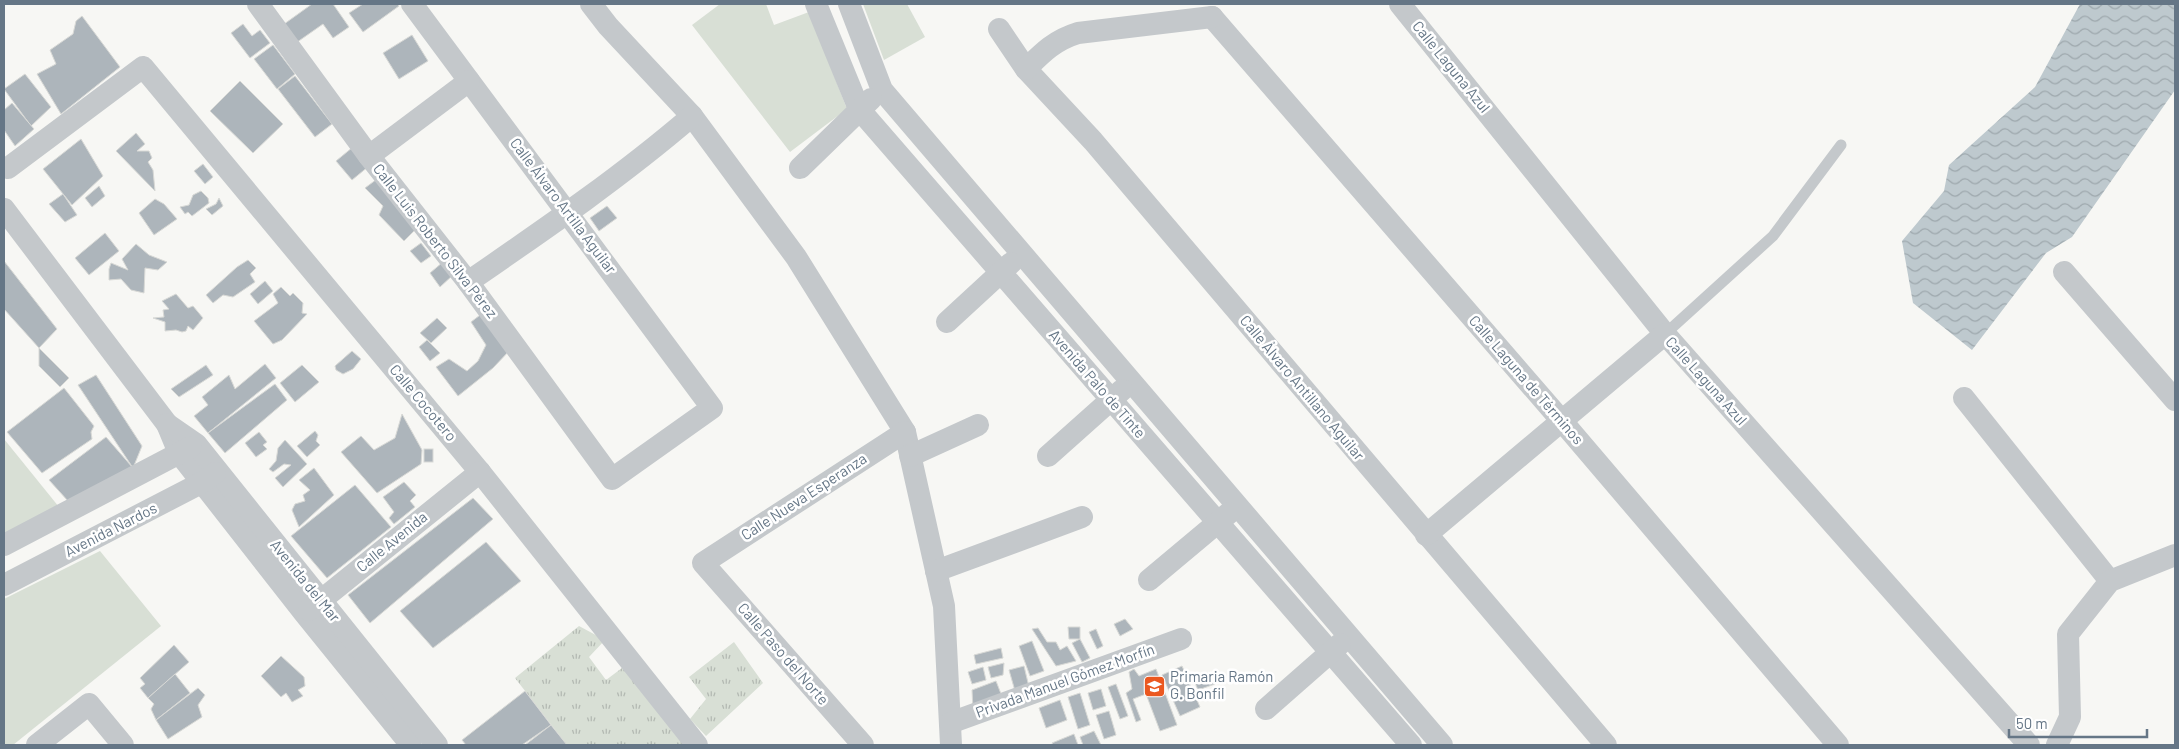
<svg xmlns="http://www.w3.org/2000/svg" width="2179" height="749" viewBox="0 0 2179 749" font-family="Barlow,sans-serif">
	<defs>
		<pattern id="park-tufts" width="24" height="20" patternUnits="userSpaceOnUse" patternTransform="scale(1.25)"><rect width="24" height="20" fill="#d8dfd5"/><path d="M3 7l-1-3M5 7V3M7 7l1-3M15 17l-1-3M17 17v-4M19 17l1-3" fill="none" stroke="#b3b9b2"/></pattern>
		<pattern id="water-waves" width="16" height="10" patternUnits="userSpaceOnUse" patternTransform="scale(1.25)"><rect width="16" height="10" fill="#bec9ce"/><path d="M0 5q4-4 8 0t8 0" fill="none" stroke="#9ea8ad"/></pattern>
	</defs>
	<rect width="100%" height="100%" fill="#f7f7f4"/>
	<g fill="#d8dfd5">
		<path d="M720 4H766L774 25 809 12 847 109 790 152 692 25Z"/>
		<path d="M863 4H907L925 37 884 60Z"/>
		<path d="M4 439 59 507 4 536Z"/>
		<path d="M100 551 161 626 13 745H4V599Z"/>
	</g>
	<g fill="url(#park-tufts)">
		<path d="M579 626 605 640 589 657 606 680 626 665 687 745H567L515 678Z"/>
		<path d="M734 642 763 683 706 736 690 719 706 699 689 677Z"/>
	</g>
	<path fill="url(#water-waves)" d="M2080 4H2175V90L2072 237 2046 253 1972 350 1913 303 1902 241 1944 191 1949 165 2035 87Z"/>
	<g fill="#adb5bb" stroke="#d8d9d6">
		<path d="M312 4H333L349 27 333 38 323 24 293 45 280 27Z"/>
		<path d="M363 4H397L399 6 363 32 349 13Z"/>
		<path d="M82 16 120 67 61 114 37 74 56 64 50 50 73 34 76 21Z"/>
		<path d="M243 24 252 36 260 30 270 43 250 58 231 33Z"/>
		<path d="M412 35 428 61 399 79 383 53Z"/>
		<path d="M273 45 295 74 277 89 254 59Z"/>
		<path d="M25 74 51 107 31 126 4 89Z"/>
		<path d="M295 76 332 124 315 137 278 89Z"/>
		<path d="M240 81 283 124 253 153 210 111Z"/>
		<path d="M12 103 34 129 15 146 4 130V110Z"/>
		<path d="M136 133 145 144 137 151H149L152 158 148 162 153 170 155 191 116 151Z"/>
		<path d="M81 139 103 176 72 205 43 169Z"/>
		<path d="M353 147 369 166 352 180 336 161Z"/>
		<path d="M203 164 213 177 205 184 194 171Z"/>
		<path d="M381 176 416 229 404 241 379 215 383 206 365 188Z"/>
		<path d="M99 186 105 196 92 207 85 198Z"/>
		<path d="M201 191 208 198 209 203 192 216 188 212 185 214 180 207 189 205 193 195Z"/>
		<path d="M63 194 77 215 65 222 49 204Z"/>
		<path d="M219 198 223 206 212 215 206 209 216 204Z"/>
		<path d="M155 199 164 204 177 219 154 235 139 213Z"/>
		<path d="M607 206 617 218 599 231 590 218Z"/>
		<path d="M105 233 119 251 89 275 75 258Z"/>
		<path d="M421 243 431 256 421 263 410 251Z"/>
		<path d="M136 244 149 255 167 262 158 270 145 268 144 293 131 290 121 279 109 280V269L111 263 128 270 122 259Z"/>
		<path d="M248 260 256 268 250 274 255 282 233 297 223 295 213 303 206 295 237 267Z"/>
		<path d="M4 261 57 329 39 348 4 309Z"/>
		<path d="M443 262 453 275 440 287 430 273Z"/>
		<path d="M265 281 273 291 258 304 250 294Z"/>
		<path d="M281 287 290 296 293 293 303 303 302 313 307 314 282 340 273 344 254 321 278 303 273 294Z"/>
		<path d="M176 294 188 308 193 306 203 318 193 330 188 326 186 331 182 332 176 330 165 331V322L153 318 164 317 163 310 169 309 162 301Z"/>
		<path d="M484 312 511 349 493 368 458 396 436 367 449 359 467 371 478 361 486 345 471 322Z"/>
		<path d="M437 318 447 328 431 343 420 333Z"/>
		<path d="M427 340 440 353 430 361 419 347Z"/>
		<path d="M39 348 69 378 60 387 39 366Z"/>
		<path d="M352 351 361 359 353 369 343 374 336 370 335 366Z"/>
		<path d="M265 364 276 378 208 433 194 416 208 405 202 397 229 375 235 389Z"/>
		<path d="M206 365 213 375 179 397 171 389Z"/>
		<path d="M302 365 319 382 295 402 280 383Z"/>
		<path d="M96 375 142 446 133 468 78 385Z"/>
		<path d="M275 384 287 400 225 453 208 433Z"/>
		<path d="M64 388 94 426 91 432 92 439 42 473 7 432Z"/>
		<path d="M402 414 422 450 421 464 377 493 341 452 361 436 374 450 395 438Z"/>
		<path d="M315 431 318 435 316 441 320 445 307 457 297 446Z"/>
		<path d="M259 432 267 442 263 445 267 449 256 457 245 443Z"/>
		<path d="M106 437 133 468 68 501 49 480Z"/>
		<path d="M285 440 307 464 283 487 275 478 291 465 284 464 273 472 269 469 276 461 278 448Z"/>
		<rect x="424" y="449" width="9" height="13"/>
		<path d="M314 468 334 495 299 527 292 510 295 504 305 501 303 495 310 490 299 480Z"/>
		<path d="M404 482 416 495 410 501 415 507 394 524 389 518 394 512 383 497Z"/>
		<path d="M355 485 391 527 327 578 291 536Z"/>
		<path d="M473 498 493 519 370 623 348 595Z"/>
		<path d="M486 542 521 581 433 648 400 611Z"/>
		<path d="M1125 619 1133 629 1120 636 1114 624Z"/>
		<path d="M1068 627H1080V639H1069Z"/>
		<path d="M1038 628 1047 642H1056L1060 650 1067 646 1076 661 1056 666 1032 629Z"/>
		<path d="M1096 629 1103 646 1097 649 1089 632Z"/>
		<path d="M1080 639 1090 658 1082 662 1072 643Z"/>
		<path d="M1032 641 1044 671 1030 676 1019 646Z"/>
		<path d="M174 645 189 662 148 698 140 688 145 684 140 678Z"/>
		<path d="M1001 648 1003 658 976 664 974 655Z"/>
		<path d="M281 656 304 677 305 686 298 690 303 696 292 702 286 693 281 697 261 676Z"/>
		<path d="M1004 663 1003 675 991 678 988 667Z"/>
		<path d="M1024 666 1029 687 1015 691 1009 670Z"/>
		<path d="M1182 666 1200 707 1180 716 1162 675Z"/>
		<path d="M983 667 986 680 972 684 968 672Z"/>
		<path d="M1134 669 1139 676 1156 669 1177 725 1160 731 1146 694 1133 699 1141 720 1136 722 1126 693 1132 689 1129 672Z"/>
		<path d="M1210 672 1215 684 1198 690 1193 678Z"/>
		<path d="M175 674 190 693 156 720 151 709 154 704 148 698Z"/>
		<path d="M996 681 1003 699 973 710 972 690Z"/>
		<path d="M1116 684 1128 716 1120 719 1108 687Z"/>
		<path d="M198 688 205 695 198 705 202 717 168 739 156 720Z"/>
		<path d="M1101 689 1106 706 1093 710 1088 693Z"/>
		<path d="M525 691 551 725 522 745H466L462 740Z"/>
		<path d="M1080 693 1090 725 1078 729 1068 697Z"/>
		<path d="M1060 700 1067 720 1046 728 1039 708Z"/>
		<path d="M1109 711 1116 735 1104 739 1096 715Z"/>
		<path d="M551 725 567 745H525Z"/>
		<path d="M1094 731 1101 745H1083L1080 737Z"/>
		<path d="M1074 734 1078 745H1053L1052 743Z"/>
	</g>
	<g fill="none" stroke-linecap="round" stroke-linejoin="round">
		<path stroke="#c4c8cb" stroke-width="11" d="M1665 334 1773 236 1841 145"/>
		<g stroke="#c4c8cb" stroke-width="22">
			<path d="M258 4 369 156 468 282 612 479 712 408 412 4"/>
			<path d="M591 4 608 26 692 116 796 257 905 432 944 606 951 745"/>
			<path d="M816 4 859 109 1411 745"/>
			<path d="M849 4 882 90 1442 745"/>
			<path d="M1400 4 1665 334 2029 745"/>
			<path d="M1212 17 1561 420 1838 745"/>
			<path d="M999 29 1026 69 1093 141 1606 745"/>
			<path d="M1026 69C1043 52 1055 40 1078 33L1212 17"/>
			<path d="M369 156 469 81"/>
			<path d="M8 168 143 67 480 472 697 745"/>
			<path d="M800 168 871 99"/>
			<path d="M4 209 167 424 179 453 305 614 411 745"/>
			<path d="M2064 272 2175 400"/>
			<path d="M468 282C545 229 621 177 692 116"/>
			<path d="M947 322 1011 263"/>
			<path d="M1964 398 2110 581"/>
			<path d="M167 424 196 444 437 745"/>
			<path d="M910 456 978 425"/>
			<path d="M1048 456 1122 390"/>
			<path d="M1426 535 1665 334"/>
			<path d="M4 545 191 447"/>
			<path d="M936 571 1082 517"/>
			<path d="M1149 580 1229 513"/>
			<path d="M4 585 203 482 215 473"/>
			<path d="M309 610 480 472"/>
			<path d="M1266 709 1340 644"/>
			<path d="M950 723 1181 639"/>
			<path d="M37 745 89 704 123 745"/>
			<path d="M863 745 703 563 905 432"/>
			<path d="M2057 745 2070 717 2068 634 2110 581 2175 555"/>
		</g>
	</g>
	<defs>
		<symbol id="school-square" viewBox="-11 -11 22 22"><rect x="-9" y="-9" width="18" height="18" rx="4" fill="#eb5820" stroke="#fff"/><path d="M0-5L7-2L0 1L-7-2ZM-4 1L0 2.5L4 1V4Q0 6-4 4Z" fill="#fff"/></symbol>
	</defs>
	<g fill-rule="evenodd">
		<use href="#school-square" x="1142" y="674" width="25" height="25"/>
	</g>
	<g text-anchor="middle" stroke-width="5" stroke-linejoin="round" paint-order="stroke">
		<g font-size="15" fill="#657686" stroke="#fff">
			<text transform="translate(1451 67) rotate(51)" y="5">Calle Laguna Azul</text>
			<text transform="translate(563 206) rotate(53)" y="5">Calle Álvaro Artilla Aguilar</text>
			<text transform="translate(435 241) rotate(52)" y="5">Calle Luis Roberto Silva Pérez</text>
			<text transform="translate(1526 380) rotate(49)" y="5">Calle Laguna de Términos</text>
			<text transform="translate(1706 381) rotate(48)" y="5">Calle Laguna Azul</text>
			<text transform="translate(1097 384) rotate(49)" y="5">Avenida Palo de Tinte</text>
			<text transform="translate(1302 388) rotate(50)" y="5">Calle Álvaro Antillano Aguilar</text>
			<text transform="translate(423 403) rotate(50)" y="5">Calle Cocotero</text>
			<text transform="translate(804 497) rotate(-33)" y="5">Calle Nueva Esperanza</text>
			<text transform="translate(111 530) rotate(-27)" y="5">Avenida Nardos</text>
			<text transform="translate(392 542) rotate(-39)" y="5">Calle Avenida</text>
			<text transform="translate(305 581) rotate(51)" y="5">Avenida del Mar</text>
			<text transform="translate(783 654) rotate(49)" y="5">Calle Paso del Norte</text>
			<text transform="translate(1065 681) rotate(-20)" y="5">Privada Manuel Gómez Morfín</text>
		</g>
		<g font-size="15" fill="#657686" stroke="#fff" text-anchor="start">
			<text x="1170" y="682">Primaria Ramón<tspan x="1170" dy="17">G. Bonfil</tspan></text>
		</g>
	</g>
	<rect width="2179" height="749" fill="none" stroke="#657686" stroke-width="10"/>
	<path d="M2009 729v8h138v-8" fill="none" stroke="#657686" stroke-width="2.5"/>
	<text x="2016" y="729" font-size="15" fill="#657686" stroke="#ffffff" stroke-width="4" paint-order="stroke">50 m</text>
</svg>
